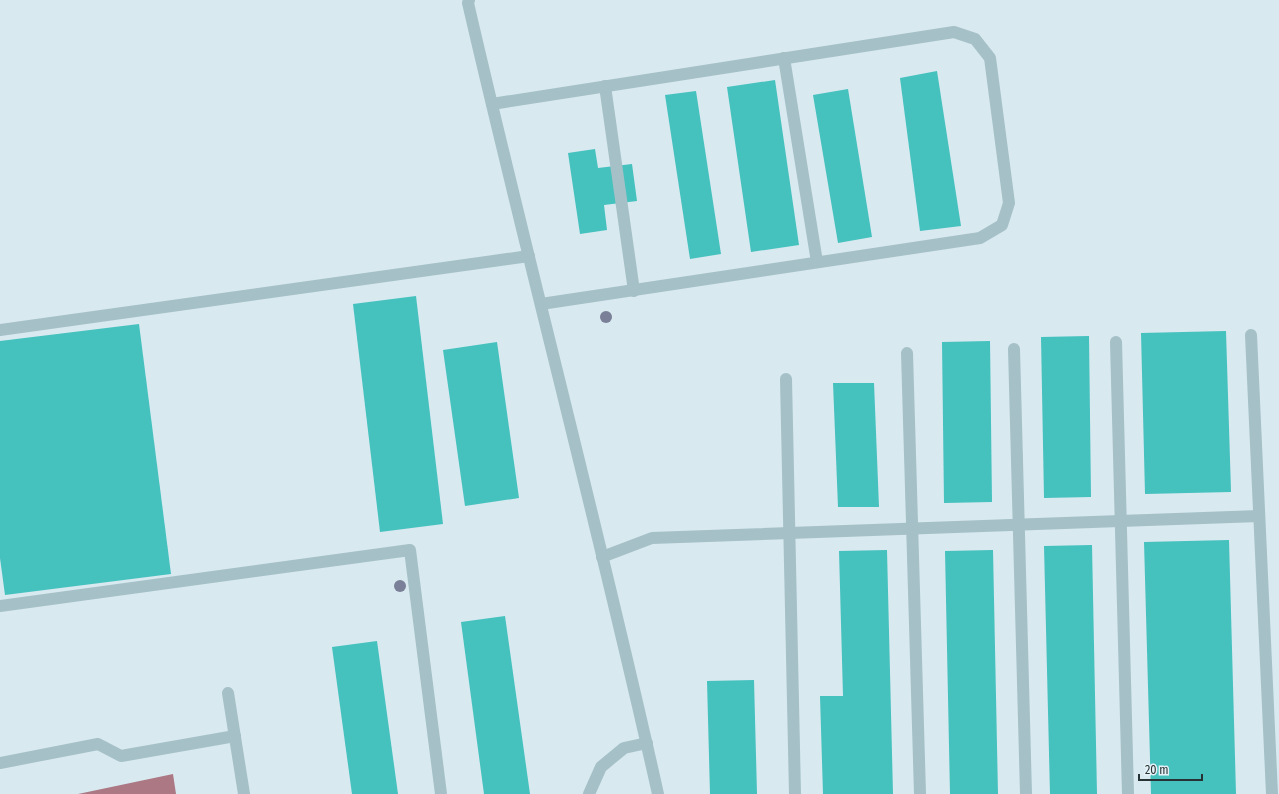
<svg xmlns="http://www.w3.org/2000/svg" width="1279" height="794" viewBox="0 0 1279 794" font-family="'Fira Sans Condensed',sans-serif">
	<rect width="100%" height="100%" fill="#d8e9f0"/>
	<path fill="#ab7884" d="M173 774 176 794H78Z"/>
	<g fill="#45c1be">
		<path d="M937 71 961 226 920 231 900 78Z"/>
		<path d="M775 80 799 245 751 252 727 87Z"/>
		<path d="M848 89 872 237 838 243 813 95Z"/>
		<path d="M696 91 721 254 690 259 665 95Z"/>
		<path d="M595 149 598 168 632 164 637 201 604 205 607 230 580 234 568 153Z"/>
		<path d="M416 296 443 524 380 532 353 304Z"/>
		<path d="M139 324 171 574 5 595 0 558V341Z"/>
		<path d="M1226 331 1231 492 1145 494 1141 333Z"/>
		<path d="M1089 336 1091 497 1044 498 1041 337Z"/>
		<path d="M990 341 992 502 944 503 942 342Z"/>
		<path d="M497 342 519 498 465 506 443 350Z"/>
		<path d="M833 383H874L879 507H838Z"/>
		<path d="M1229 540 1236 794H1151L1144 542Z"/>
		<path d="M1092 545 1097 794H1050L1044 546Z"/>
		<path d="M887 550 893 794H823L820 696H843L839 551Z"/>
		<path d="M993 550 998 794H950L945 551Z"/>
		<path d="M505 616 530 794H484L461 622Z"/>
		<path d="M377 641 398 794H352L332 647Z"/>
		<path d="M754 680 757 794H710L707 681Z"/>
	</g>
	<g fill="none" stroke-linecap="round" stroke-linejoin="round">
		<g stroke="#a5c0c7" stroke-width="12">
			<path d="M469 0 468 3C529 267 599 529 658 794"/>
			<path d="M784 58 817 262"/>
			<path d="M605 86 634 291"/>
			<path d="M492 104 954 32 975 39 990 58 1009 203 1002 225 980 238 541 304"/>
			<path d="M0 330 529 256"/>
			<path d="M1251 335 1272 794"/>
			<path d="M1116 342 1128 794"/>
			<path d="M1014 349 1026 794"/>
			<path d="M907 353 920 794"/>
			<path d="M786 379 795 794"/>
			<path d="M602 557 652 538 1259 516"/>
			<path d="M0 606 410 550 441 794"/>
			<path d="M228 693 244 794"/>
			<path d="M0 763 98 744 121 756 235 736"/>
			<path d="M589 794 601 767 624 748 647 743"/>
		</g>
	</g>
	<g fill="#7a8098">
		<circle cx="606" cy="317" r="6"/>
		<circle cx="400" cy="586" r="6"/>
	</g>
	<path d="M1139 774v6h63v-6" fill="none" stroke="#263233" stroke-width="2"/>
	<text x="1145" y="774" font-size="12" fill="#263233" stroke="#e4f2f8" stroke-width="3" paint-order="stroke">20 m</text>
</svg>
